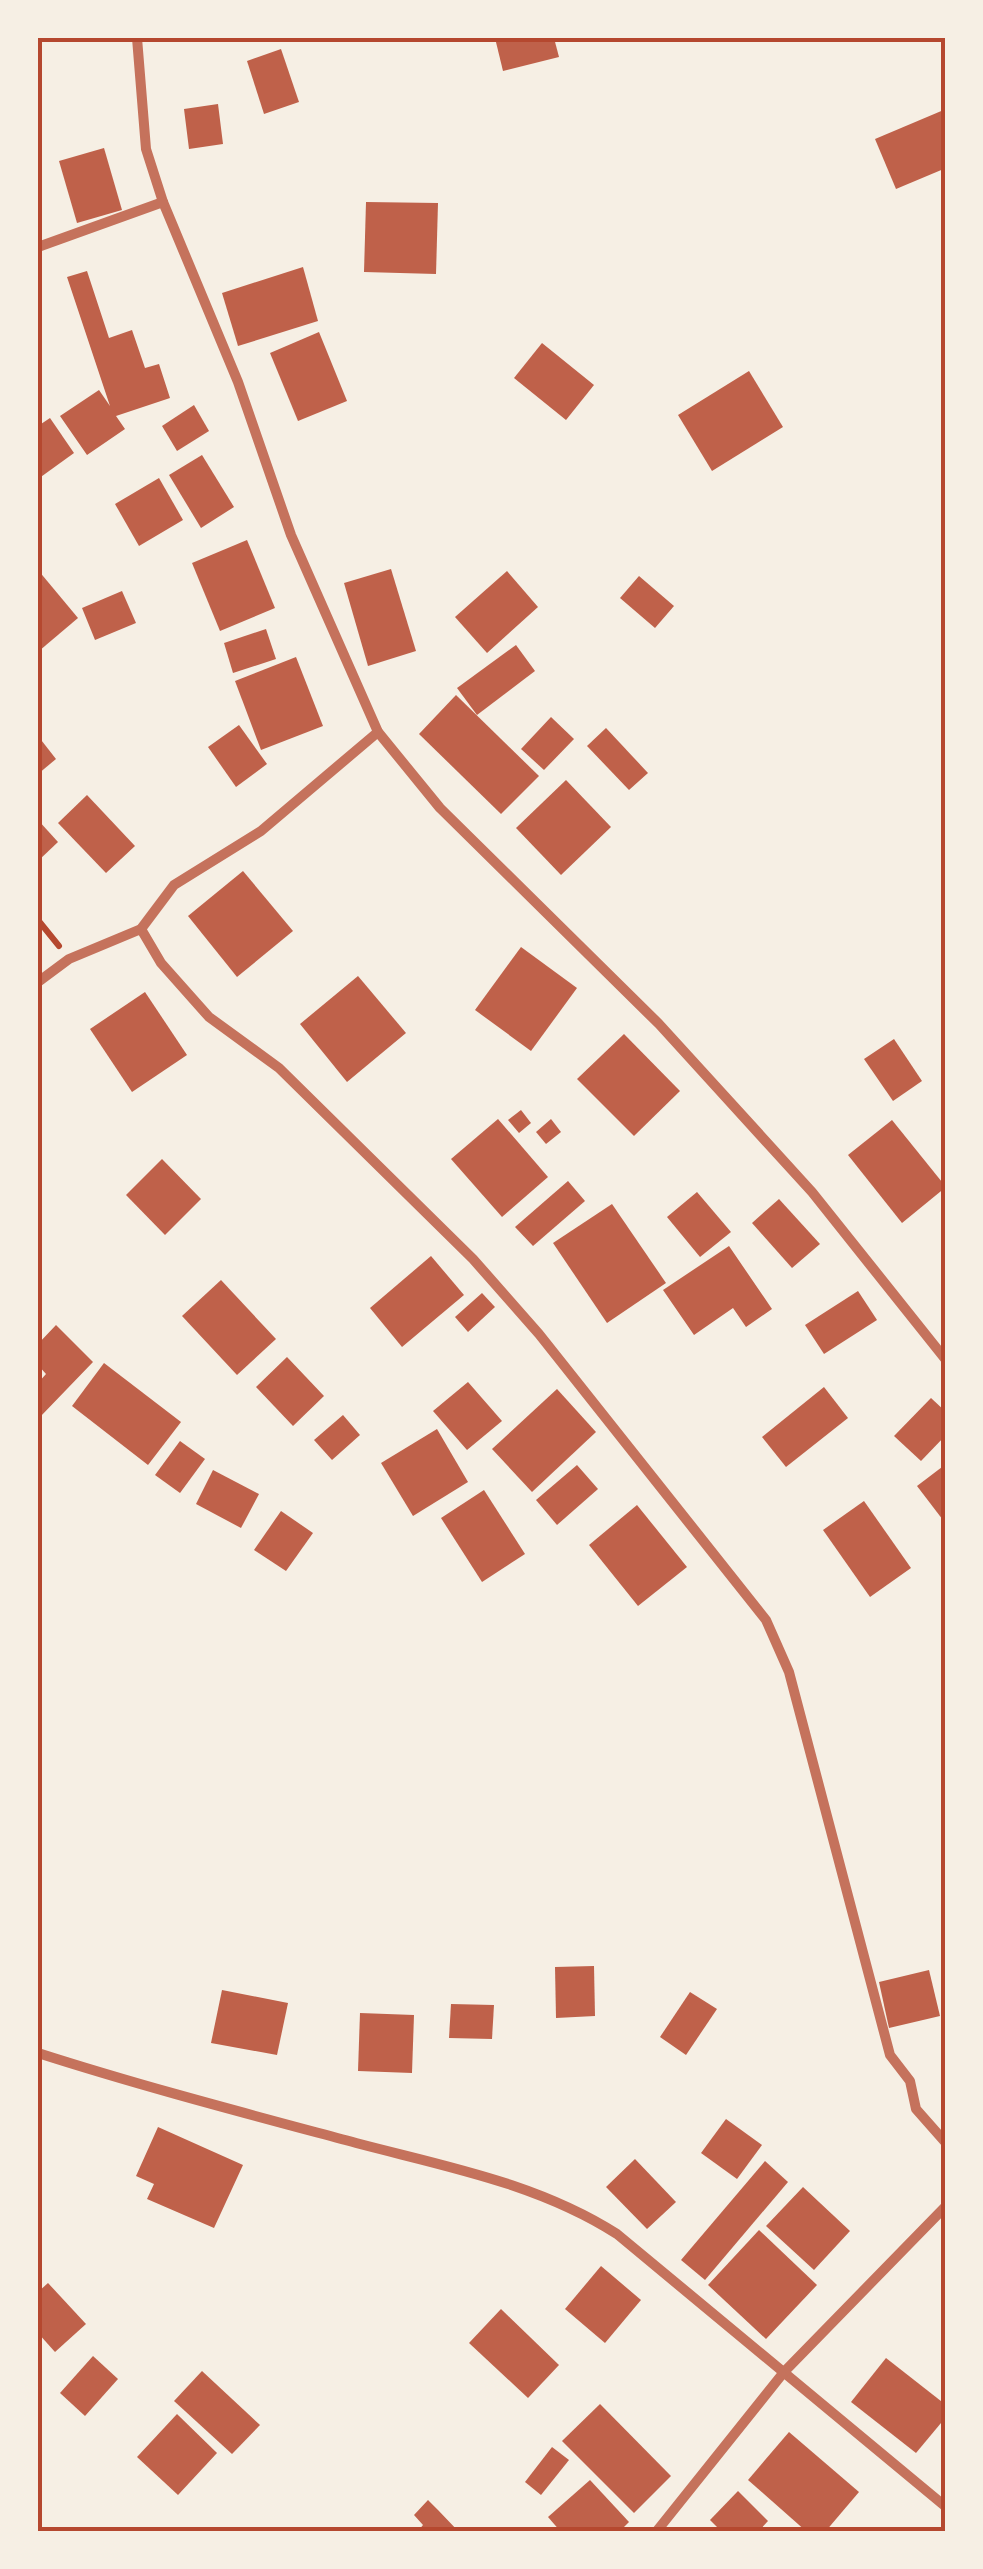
<svg xmlns="http://www.w3.org/2000/svg" width="983" height="2569" viewBox="0 0 983 2569" font-family="Cabin,sans-serif">
	<rect width="100%" height="100%" fill="#f6efe4"/>
	<g fill="#bf614a">
		<path d="M495 38H554L559 57 503 71Z"/>
		<path d="M281 49 299 102 264 114 247 61Z"/>
		<path d="M218 104 223 144 189 149 184 109Z"/>
		<path d="M946 109V168L896 189 875 139Z"/>
		<path d="M104 148 122 210 77 223 59 161Z"/>
		<path d="M366 202 438 203 436 274 364 272Z"/>
		<path d="M303 267 318 321 238 346 222 293Z"/>
		<path d="M87 271 109 338 132 330 145 368 159 364 170 398 116 416 125 429 87 455 60 416 99 390 110 406 67 277Z"/>
		<path d="M319 332 347 401 298 421 270 353Z"/>
		<path d="M542 343 594 385 566 420 514 378Z"/>
		<path d="M749 371 783 427 712 471 678 415Z"/>
		<path d="M194 405 209 431 177 451 162 426Z"/>
		<path d="M50 418 74 453 38 479V426Z"/>
		<path d="M202 455 234 507 201 528 169 475Z"/>
		<path d="M159 478 183 520 139 546 115 504Z"/>
		<path d="M247 540 275 608 220 631 192 563Z"/>
		<path d="M391 569 416 651 368 666 344 583Z"/>
		<path d="M38 570 78 618 39 651 38 649Z"/>
		<path d="M507 571 538 607 487 653 455 617Z"/>
		<path d="M639 576 674 606 655 628 620 598Z"/>
		<path d="M122 591 136 623 95 640 82 608Z"/>
		<path d="M266 629 276 659 233 673 224 643Z"/>
		<path d="M516 645 535 671 477 715 457 688Z"/>
		<path d="M296 657 323 726 261 750 235 681Z"/>
		<path d="M456 695 539 776 501 814 419 734Z"/>
		<path d="M551 717 574 739 544 770 521 749Z"/>
		<path d="M239 725 267 764 236 787 208 747Z"/>
		<path d="M606 728 648 773 629 790 587 746Z"/>
		<path d="M38 736 56 759 38 774Z"/>
		<path d="M566 780 611 827 561 875 516 828Z"/>
		<path d="M87 795 135 846 106 873 58 823Z"/>
		<path d="M38 820 58 842 38 861Z"/>
		<path d="M243 871 293 931 237 977 188 916Z"/>
		<path d="M521 947 577 988 531 1051 475 1010Z"/>
		<path d="M358 976 406 1033 347 1082 300 1024Z"/>
		<path d="M145 992 187 1055 132 1092 90 1029Z"/>
		<path d="M624 1034 680 1091 634 1136 577 1079Z"/>
		<path d="M894 1039 922 1081 893 1101 864 1059Z"/>
		<path d="M521 1110 531 1123 519 1133 508 1120Z"/>
		<path d="M498 1119 548 1177 502 1217 451 1159Z"/>
		<path d="M551 1119 561 1132 546 1144 536 1132Z"/>
		<path d="M892 1120 946 1187 902 1223 848 1155Z"/>
		<path d="M162 1159 201 1199 165 1235 126 1195Z"/>
		<path d="M568 1181 585 1201 533 1246 515 1227Z"/>
		<path d="M697 1192 731 1232 700 1257 667 1217Z"/>
		<path d="M779 1199 820 1244 792 1268 752 1223Z"/>
		<path d="M612 1204 666 1283 607 1323 553 1243Z"/>
		<path d="M729 1246 772 1309 746 1327 733 1308 694 1335 663 1290Z"/>
		<path d="M431 1256 464 1295 402 1347 370 1308Z"/>
		<path d="M221 1280 276 1339 237 1375 182 1316Z"/>
		<path d="M858 1291 877 1320 824 1354 805 1325Z"/>
		<path d="M482 1293 495 1307 468 1332 455 1317Z"/>
		<path d="M56 1325 93 1362 40 1417 38 1383 46 1374 38 1365V1344Z"/>
		<path d="M287 1357 324 1396 293 1426 256 1387Z"/>
		<path d="M104 1363 181 1422 148 1465 72 1406Z"/>
		<path d="M468 1382 502 1421 467 1450 433 1411Z"/>
		<path d="M824 1387 848 1418 786 1467 762 1437Z"/>
		<path d="M557 1389 596 1432 532 1492 492 1449Z"/>
		<path d="M931 1398 946 1412V1435L921 1461 894 1436Z"/>
		<path d="M343 1415 360 1435 332 1460 314 1440Z"/>
		<path d="M437 1429 468 1482 413 1516 381 1463Z"/>
		<path d="M180 1441 205 1459 180 1493 155 1475Z"/>
		<path d="M946 1464V1524L917 1486Z"/>
		<path d="M577 1465 598 1489 557 1525 536 1500Z"/>
		<path d="M213 1470 259 1494 241 1528 196 1504Z"/>
		<path d="M484 1490 525 1554 482 1582 441 1518Z"/>
		<path d="M864 1501 911 1568 870 1597 823 1530Z"/>
		<path d="M637 1505 687 1567 638 1606 589 1545Z"/>
		<path d="M281 1511 313 1533 286 1571 254 1550Z"/>
		<path d="M594 1966 595 2016 556 2018 555 1967Z"/>
		<path d="M929 1970 940 2016 889 2028 879 1982Z"/>
		<path d="M222 1990 288 2003 277 2055 211 2043Z"/>
		<path d="M690 1992 717 2009 686 2055 660 2037Z"/>
		<path d="M451 2004 494 2005 492 2039 449 2038Z"/>
		<path d="M360 2013 414 2015 412 2073 358 2071Z"/>
		<path d="M726 2119 762 2145 737 2179 701 2153Z"/>
		<path d="M158 2127 243 2165 214 2228 147 2199 154 2184 136 2176Z"/>
		<path d="M635 2159 676 2202 647 2229 606 2187Z"/>
		<path d="M765 2161 788 2182 705 2280 681 2260Z"/>
		<path d="M803 2187 850 2231 814 2270 766 2226Z"/>
		<path d="M759 2230 817 2285 766 2339 708 2285Z"/>
		<path d="M601 2266 641 2300 605 2343 565 2309Z"/>
		<path d="M48 2283 86 2324 55 2352 38 2333V2292Z"/>
		<path d="M501 2309 559 2365 528 2398 469 2343Z"/>
		<path d="M93 2356 118 2379 85 2416 60 2393Z"/>
		<path d="M886 2358 946 2405V2417L916 2453 851 2402Z"/>
		<path d="M202 2371 260 2425 232 2454 174 2401Z"/>
		<path d="M600 2404 671 2476 634 2513 562 2441Z"/>
		<path d="M177 2414 217 2453 178 2495 137 2457Z"/>
		<path d="M789 2432 859 2492 825 2532H807L748 2480Z"/>
		<path d="M552 2447 569 2460 541 2495 525 2482Z"/>
		<path d="M590 2480 629 2522 619 2532H561L548 2517Z"/>
		<path d="M738 2491 768 2521 758 2532H722L710 2520Z"/>
		<path d="M428 2500 438 2510 459 2532H417L423 2525 414 2515Z"/>
	</g>
	<g fill="none" stroke-linecap="round" stroke-linejoin="round">
		<path stroke="#b5482f" stroke-width="6" d="M38 920 59 946"/>
		<g stroke="#c5725c" stroke-width="10">
			<path d="M137 38 146 149 163 202 238 382 291 535 378 732 440 808 659 1024 812 1192 946 1360"/>
			<path d="M38 247 163 202"/>
			<path d="M141 929 161 963 209 1017 279 1068 473 1259 539 1334 766 1620 789 1672 890 2055 910 2081 916 2109 946 2143"/>
			<path d="M38 982 69 959 141 929 174 885 261 831 378 732"/>
			<path d="M38 2053C144 2087 252 2115 360 2144 448 2167 539 2184 617 2234L946 2507"/>
			<path d="M656 2532 784 2372 946 2206"/>
		</g>
	</g>
	<rect width="983" height="2569" fill="none" stroke="#f6efe4" stroke-width="80"/>
	<rect x="40" y="40" width="903" height="2489" fill="none" stroke="#b5482f" stroke-width="4"/>
</svg>
